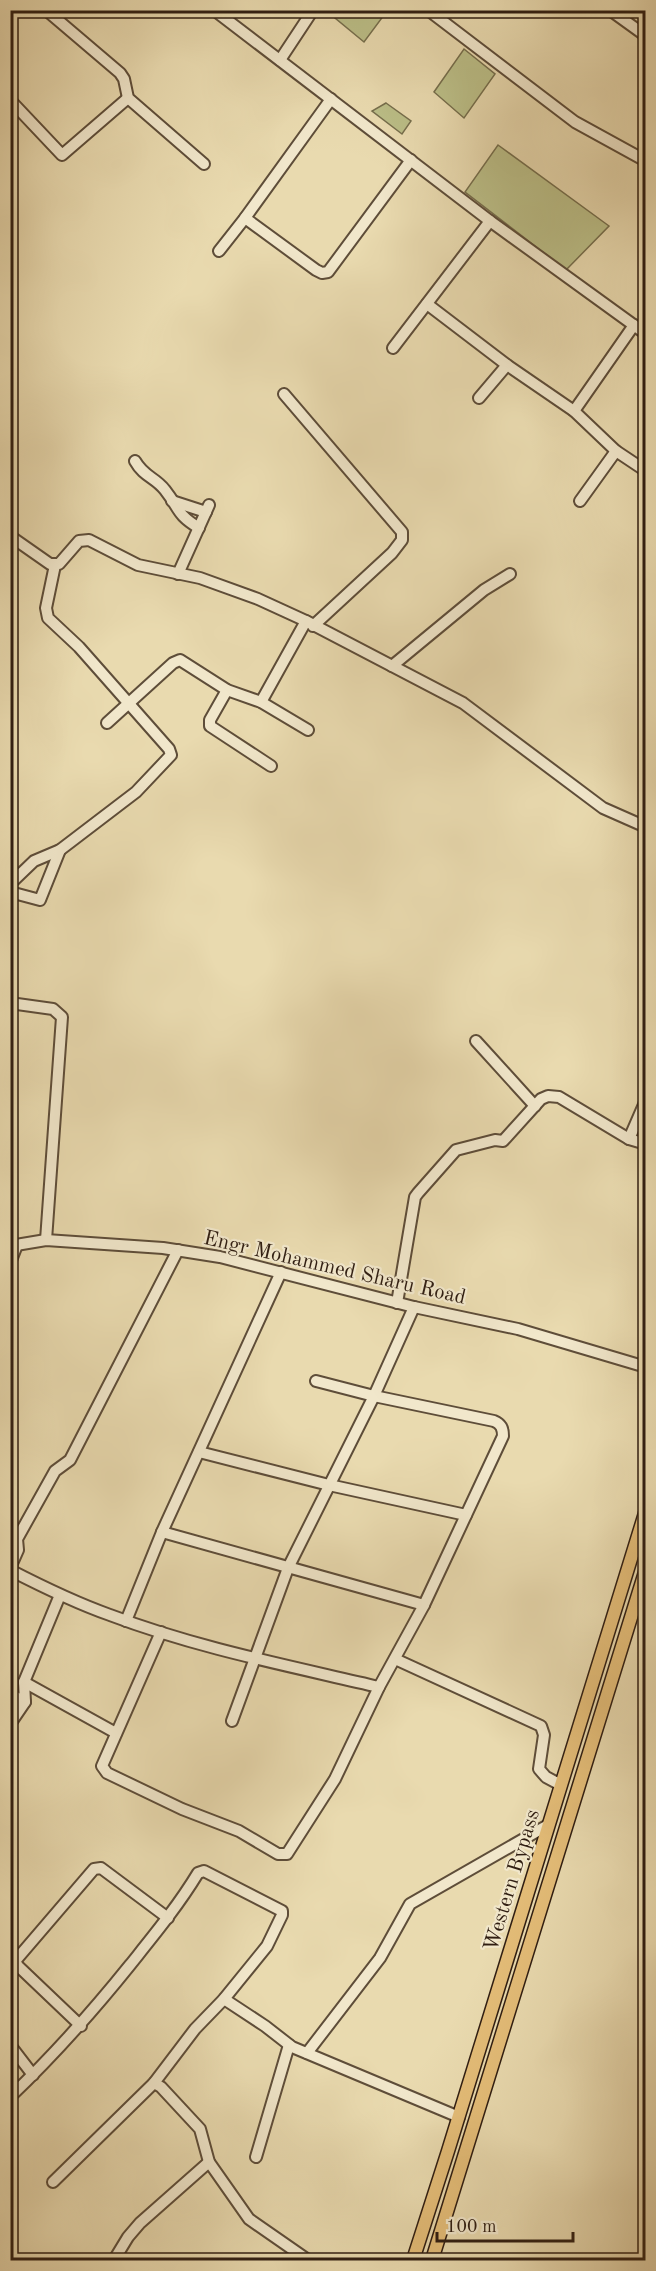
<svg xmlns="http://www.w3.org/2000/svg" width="656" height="2271" viewBox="0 0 656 2271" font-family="'Old Standard TT',serif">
	<rect width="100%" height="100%" fill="#e9daaf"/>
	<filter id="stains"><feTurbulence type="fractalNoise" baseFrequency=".00333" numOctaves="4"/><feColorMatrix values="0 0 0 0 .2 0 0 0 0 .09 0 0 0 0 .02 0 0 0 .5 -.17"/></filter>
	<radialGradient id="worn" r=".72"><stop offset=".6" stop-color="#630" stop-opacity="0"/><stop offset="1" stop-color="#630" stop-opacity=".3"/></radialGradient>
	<g fill="#bbbe87" stroke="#766e4c" stroke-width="1.5">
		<path d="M331 10H387V11L364 42 329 13Z"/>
		<path d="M464 49 495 74 464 118 434 92Z"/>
		<path d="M386 103 411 121 402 134 372 111Z"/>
		<path d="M498 145 609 226 566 270 465 192Z"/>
	</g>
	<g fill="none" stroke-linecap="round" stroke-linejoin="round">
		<defs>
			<g id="minor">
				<path d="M46 10 120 73 124 79 128 98 204 164"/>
				<path d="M214 10 490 221 646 334"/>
				<path d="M428 10 575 122 646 161"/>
				<path d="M610 10 646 36"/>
				<path d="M280 60 313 10"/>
				<path d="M331 99 245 218 316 270 322 273 328 272 411 160"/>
				<path d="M10 100 62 155 128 98"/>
				<path d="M219 251 245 218"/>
				<path d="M427 304 507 365"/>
				<path d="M393 348 490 221"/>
				<path d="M284 394 402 532V540L392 553 313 626"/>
				<path d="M479 398 507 365 574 411 616 451 646 471"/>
				<path d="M574 411 634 325"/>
				<path d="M135 461C144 477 155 477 165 490 180 509 176 514 199 528"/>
				<path d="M172 501 206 512"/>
				<path d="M580 501 616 451"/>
				<path d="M10 536 50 564H59L79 541 89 540 138 565 200 578 258 599 306 621 463 703 603 808 646 827"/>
				<path d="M178 574 209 505"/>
				<path d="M392 666 484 590 510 574"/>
				<path d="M227 690 210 720V726L271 766"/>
				<path d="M261 702 306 621"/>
				<path d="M107 723 173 663 180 660 227 690 261 702 308 730"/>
				<path d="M10 884 34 861 60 850 136 792 171 755 169 749 79 647 48 618 46 608 55 565"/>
				<path d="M10 892 40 900 60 850"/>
				<path d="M10 1003 53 1009 62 1017 46 1240"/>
				<path d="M476 1041 535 1106"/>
				<path d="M629 1139 646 1100"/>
				<path d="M10 1246 46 1240 163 1248 220 1257 414 1307 518 1329 646 1367"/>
				<path d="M10 1263 17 1245"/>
				<path d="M397 1303 415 1197 418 1193 456 1150 495 1140 503 1141 541 1099 548 1096 559 1097 629 1139 646 1144"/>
				<path d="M199 1452 329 1485 466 1515"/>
				<path d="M162 1532 424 1605"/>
				<path d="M10 1568 18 1550 17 1539 55 1471 70 1460 178 1250"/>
				<path d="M10 1570C43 1587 76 1603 110 1615 197 1648 290 1666 379 1687"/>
				<path d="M126 1621 162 1532 281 1272"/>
				<path d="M161 1632 102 1766 107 1773 182 1809 239 1831 278 1854H287L335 1779 379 1687 424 1605 503 1436C503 1428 501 1424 494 1421L374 1396 316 1381"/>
				<path d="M395 1659 541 1726 544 1735 539 1769 546 1777 561 1785"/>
				<path d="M24 1682 116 1733"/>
				<path d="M10 1694 25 1702"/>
				<path d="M232 1721 288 1568 374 1396 414 1307"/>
				<path d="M10 1724 25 1702 24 1682 60 1595"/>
				<path d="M12 1956 18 1966 81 2026"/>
				<path d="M16 1960 94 1869 101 1868 168 1918"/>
				<path d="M224 1999 265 2026 292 2047 459 2117"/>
				<path d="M10 2045 33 2075"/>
				<path d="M307 2053 380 1958 410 1904 548 1825"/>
				<path d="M154 2083 161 2087 200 2129 209 2162 249 2219 308 2260"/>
				<path d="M10 2097C54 2055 93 2011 130 1965 154 1935 178 1906 198 1873L204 1871 282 1911V1915L267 1946 224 1999 195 2029 154 2083 53 2182"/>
				<path d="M256 2157 289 2045"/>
				<path d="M114 2260 128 2237 140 2223 209 2162"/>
			</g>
			<g id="major">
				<path d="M413 2260 448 2151 646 1510"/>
				<path d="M432 2260 646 1569"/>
			</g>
		</defs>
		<use href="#minor" stroke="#5e4d39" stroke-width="14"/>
		<use href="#major" stroke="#301e12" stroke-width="15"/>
		<use href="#minor" stroke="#f1e7cb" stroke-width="10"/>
		<use href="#major" stroke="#e4bd78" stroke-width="12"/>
	</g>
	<g text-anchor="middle" stroke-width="4.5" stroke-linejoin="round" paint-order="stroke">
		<g font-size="21" fill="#301e12" stroke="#f1e7cb">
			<text transform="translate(335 1267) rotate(13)" y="7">Engr Mohammed Sharu Road</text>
			<text transform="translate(511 1880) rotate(-73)" y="7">Western Bypass</text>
		</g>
	</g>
	<rect width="656" height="2271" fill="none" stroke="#e9daaf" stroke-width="36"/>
	<rect x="12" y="12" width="632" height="2247" fill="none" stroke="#301e12" stroke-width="3"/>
	<rect x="18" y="18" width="620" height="2235" fill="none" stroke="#301e12" stroke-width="1.5"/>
	<path d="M437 2232v9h136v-9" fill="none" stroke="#301e12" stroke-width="3"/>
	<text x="446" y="2232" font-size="18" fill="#301e12" stroke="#f1e7cb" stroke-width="4.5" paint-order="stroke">100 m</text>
	<rect width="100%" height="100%" filter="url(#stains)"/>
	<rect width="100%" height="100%" fill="url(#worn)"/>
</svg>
